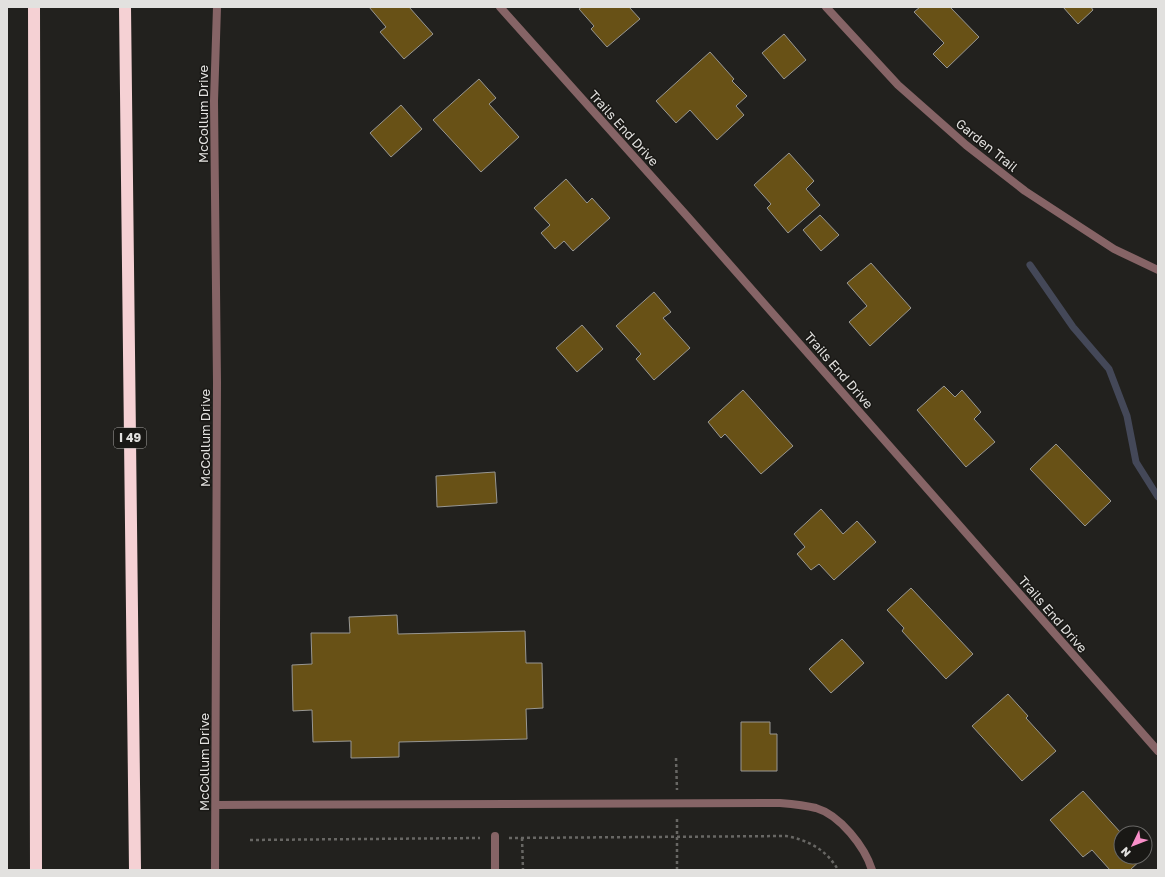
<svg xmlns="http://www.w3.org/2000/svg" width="1165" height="877" viewBox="0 0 1165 877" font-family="'Golos Text',sans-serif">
	<rect width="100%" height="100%" fill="#22211e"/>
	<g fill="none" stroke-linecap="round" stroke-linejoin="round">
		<path stroke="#444858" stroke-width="7" d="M1030 265 1073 327 1109 369 1127 416 1136 462 1158 497"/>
	</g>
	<g fill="#685116" stroke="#989793">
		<path d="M369 7H409L433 34 404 59 380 32 386 27Z"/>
		<path d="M582 7H629L640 19 607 47 591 29 594 26 579 9Z"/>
		<path d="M920 7H950L979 37 947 68 933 54 944 43 914 12Z"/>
		<path d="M1063 7H1091L1093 10 1078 24Z"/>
		<path d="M784 34 806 60 784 79 762 53Z"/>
		<path d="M710 52 734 79 732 81 747 96 736 106 744 115 717 140 690 110 676 123 656 101Z"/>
		<path d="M479 79 496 98 489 104 519 137 481 172 433 120Z"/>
		<path d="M401 105 422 129 391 157 370 133Z"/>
		<path d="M789 153 814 181 806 189 820 205 788 233 767 208 771 204 754 185Z"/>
		<path d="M566 179 587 203 592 198 610 218 573 251 564 241 555 249 541 233 550 225 534 208Z"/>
		<path d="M820 215 839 235 821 251 803 230Z"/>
		<path d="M871 263 911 308 870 346 849 322 867 306 847 283Z"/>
		<path d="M654 292 671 312 663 318 690 348 654 380 636 359 641 354 616 326Z"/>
		<path d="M582 325 603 349 577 372 556 348Z"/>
		<path d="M944 386 955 397 962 390 981 412 974 419 995 442 966 467 917 410Z"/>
		<path d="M743 390 793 446 761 474 725 434 721 438 708 422Z"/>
		<path d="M1056 444 1111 501 1085 526 1030 469Z"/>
		<path d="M495 472 497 503 437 507 436 476Z"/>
		<path d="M821 509 843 534 857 521 876 542 834 580 819 564 811 570 797 554 805 547 794 534Z"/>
		<path d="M911 588 973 654 946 679 902 631 904 628 887 610Z"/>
		<path d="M397 615 398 634 525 631 526 663H542L543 708 526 709 527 739 399 742V757L351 758V741L313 742 312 710 293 711 292 665 312 664 311 633H350L349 617Z"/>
		<path d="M842 639 864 663 831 693 809 669Z"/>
		<path d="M1008 694 1028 716 1026 718 1056 751 1022 781 972 726Z"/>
		<path d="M741 722H770V734H777V771H741Z"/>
		<path d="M1083 791 1121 833V857L1143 858 1130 870H1110L1092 850 1083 857 1050 820Z"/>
	</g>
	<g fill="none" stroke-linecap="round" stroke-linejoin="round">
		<g stroke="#686764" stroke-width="2.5" stroke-dasharray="3 3" stroke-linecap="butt">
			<path d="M676 758 677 790"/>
			<path d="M677 819V870"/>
			<path d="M509 838 786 836C808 840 827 850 838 870"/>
			<path d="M522 838 523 870"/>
			<path d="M250 840 480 838"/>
		</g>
		<g stroke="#866466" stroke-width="8">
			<path d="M216 805 780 803C792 804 804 805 816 808 840 815 865 847 872 870"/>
			<path d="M495 836V870"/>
		</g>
		<g stroke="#866466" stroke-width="8">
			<path d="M500 7 687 216 1158 751"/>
			<path d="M826 7 898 85 966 145 1025 191 1114 249 1158 270"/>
		</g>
		<path stroke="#866466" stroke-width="8" d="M215 870 217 382 214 101 217 7"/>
		<g stroke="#f5d1d4" stroke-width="12">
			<path d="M34 7 36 870"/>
			<path d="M125 7 135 870"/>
		</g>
	</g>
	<g text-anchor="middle" stroke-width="3" stroke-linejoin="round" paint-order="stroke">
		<rect fill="#191815" stroke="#a6a5a2" stroke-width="1" x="114" y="428" width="32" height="20" rx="3"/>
		<g font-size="12" font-weight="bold" fill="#e2e1df">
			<text x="130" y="442">I 49</text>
		</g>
		<g font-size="13" fill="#e2e1df" stroke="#191815">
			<text transform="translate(203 114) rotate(-90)" y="5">McCollum Drive</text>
			<text transform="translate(624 128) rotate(48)" y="5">Trails End Drive</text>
			<text transform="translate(987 145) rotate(39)" y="5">Garden Trail</text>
			<text transform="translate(839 370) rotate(49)" y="5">Trails End Drive</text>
			<text transform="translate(205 438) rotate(-90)" y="5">McCollum Drive</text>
			<text transform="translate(1053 614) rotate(49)" y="5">Trails End Drive</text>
			<text transform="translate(204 762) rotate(-90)" y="5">McCollum Drive</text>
		</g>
	</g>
	<rect width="1165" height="877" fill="none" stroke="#e2e1df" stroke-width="16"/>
	<g transform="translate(1133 845) rotate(227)"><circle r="19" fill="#191815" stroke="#696866"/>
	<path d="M0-3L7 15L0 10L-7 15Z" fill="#f98fc9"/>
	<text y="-6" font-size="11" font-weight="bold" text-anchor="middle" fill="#e2e1df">N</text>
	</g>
</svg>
